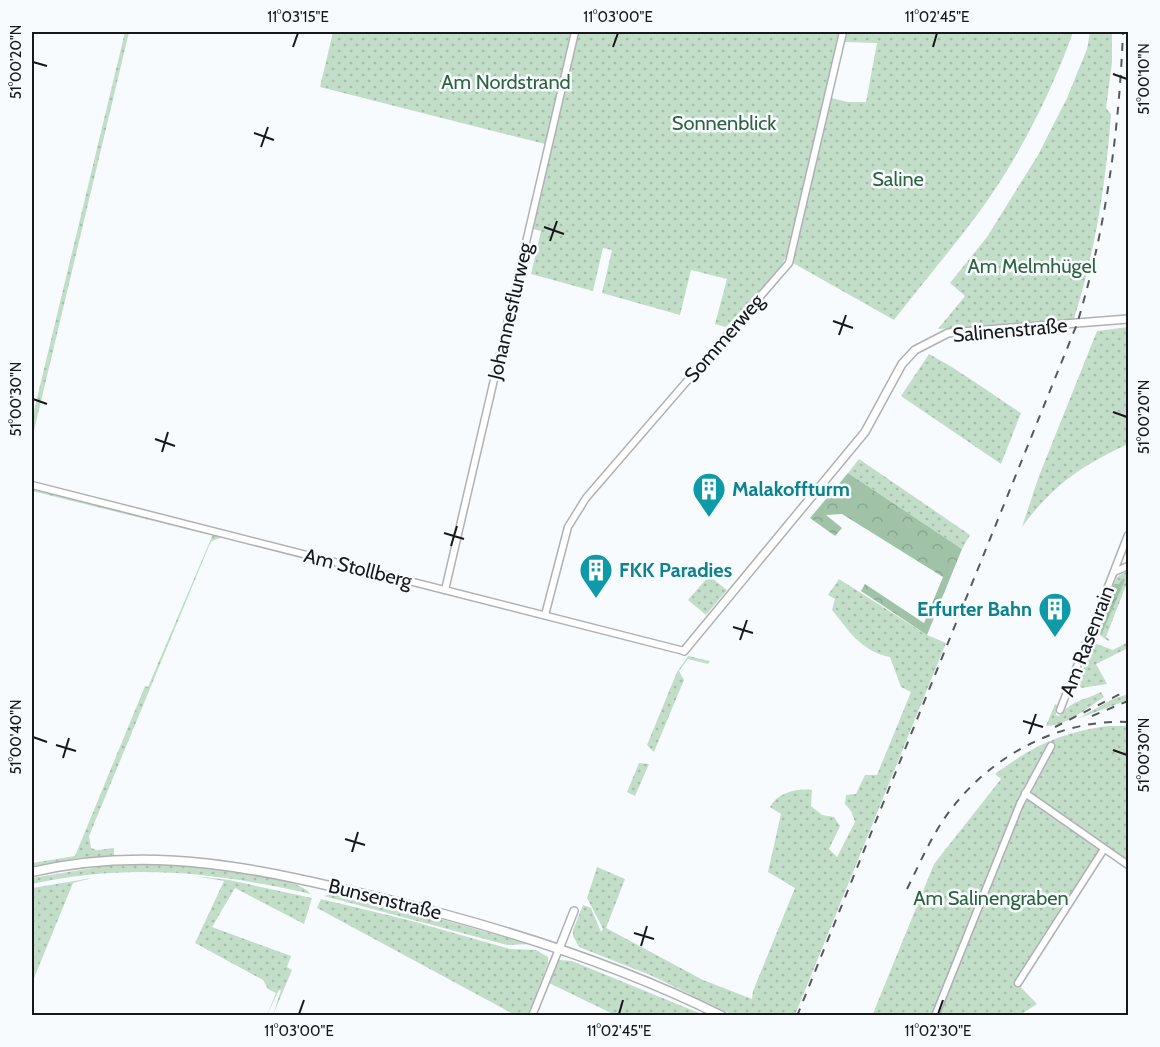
<svg xmlns="http://www.w3.org/2000/svg" width="1160" height="1047" viewBox="0 0 1160 1047" font-family="Cabin,sans-serif">
	<defs>
		<pattern id="grass-dots" width="8" height="8" patternUnits="userSpaceOnUse" patternTransform="scale(1.5)"><rect width="8" height="8" fill="#c2ddc8"/><path d="M2 2h.1M6 6h.1" fill="none" stroke="#a6bdab" stroke-width="1.8" stroke-linecap="round"/></pattern>
		<pattern id="forest-crowns" width="20" height="18" patternUnits="userSpaceOnUse" patternTransform="scale(1.5)"><rect width="20" height="18" fill="#a0c3a8"/><path d="M2 6a3 3 0 1 1 6 0M12 15a3 3 0 1 1 6 0" fill="none" stroke="#89a790"/></pattern>
	</defs>
	<rect width="100%" height="100%" fill="#f8fbfe"/>
	<g fill="url(#grass-dots)">
		<path d="M125 32H129L32 439V419Z"/>
		<path d="M333 32H571L545 144 320 87Z"/>
		<path d="M578 32H840L787 255 780 268 726 327 715 324 727 279 691 270 680 315 602 293 612 250 603 248 593 291 531 274 541 231 533 229Z"/>
		<path d="M847 32H1073C1052 92 1016 163 977 215 950 251 921 285 894 320L793 263 831 98 848 102H866L877 43 844 42Z"/>
		<path d="M1090 32H1112V63L1106 108 1111 114C1106 184 1095 252 1074 319L938 329 965 296 950 283 987 237 1038 155 1067 98 1087 49Z"/>
		<path d="M1128 327V444C1081 466 1053 485 1022 527L1039 476 1097 331Z"/>
		<path d="M929 354C961 371 990 393 1021 413L1001 464 901 396Z"/>
		<path d="M859 459 970 535 962 549 848 473Z"/>
		<path d="M32 488 207 532 206 534 32 491Z"/>
		<path d="M213 534 221 536 220 538 212 541 209 546 89 836 91 848 97 850 114 848V855L32 868V863L75 856 145 686 148 687Z"/>
		<path d="M1128 571V580L1106 637 1110 640 1108 641 1097 633 1098 622 1117 577Z"/>
		<path d="M709 576 727 590 706 615 688 600Z"/>
		<path d="M839 579 927 635 946 643 795 1015H733L650 975 579 947 573 936V930L583 905 591 908 601 932 603 929 587 898 597 867 625 879 606 928 703 980 752 999 753 991 795 888 768 872 781 814 770 807C777 793 797 788 812 790L811 806 822 815 834 817 840 826 829 849 837 857 855 822 851 811 845 804 846 795 856 794 865 775H877L911 692 901 687 890 657C861 651 850 632 832 610L835 599 828 595Z"/>
		<path d="M1128 642V648L1096 664 1107 684 1081 688 1078 682 1094 643 1113 650Z"/>
		<path d="M688 656 710 661 708 664 688 659 679 671 684 680 654 752 647 745 677 672Z"/>
		<path d="M1101 692 1104 697C1087 708 1067 726 1046 726L1055 704 1057 705 1056 715 1059 716C1072 700 1083 701 1101 692Z"/>
		<path d="M1128 694V700L1077 719 1113 699Z"/>
		<path d="M1108 726H1128V861L1103 844 1016 982 1037 1004 1020 1015 872 1016 934 864 1001 779 995 774C1035 745 1059 733 1108 726Z"/>
		<path d="M639 763 649 764 635 796 627 792Z"/>
		<path d="M165 864C194 866 295 873 311 894 213 872 130 863 32 884V878L104 866Z"/>
		<path d="M194 876 229 880 312 898 304 924 235 888 212 927 291 956 287 967 292 970 273 1015 281 990H279L267 1015 276 993 268 989 263 980 195 943 224 881Z"/>
		<path d="M92 878 73 883 32 983V888Z"/>
		<path d="M331 894 405 909 529 944 507 945 324 896Z"/>
		<path d="M321 899 408 920 510 949 536 950 548 957V963L528 1015H515L317 908Z"/>
		<path d="M559 960 572 961 704 1015H615L549 983Z"/>
	</g>
	<g fill="url(#forest-crowns)">
		<path d="M848 473 962 549 927 635 861 591 865 584 924 623 943 577 842 514 826 515 842 528 835 536 810 518Z"/>
		<path d="M1123 578 1125 580 1102 633 1098 624 1100 620 1106 621 1105 616 1110 608C1105 602 1111 591 1114 584H1119Z"/>
	</g>
	<g fill="none" stroke-linecap="round" stroke-linejoin="round">
		<defs>
			<g id="minor">
				<path d="M32 485 684 651"/>
				<path d="M1114 572 1128 566"/>
				<path d="M445 590 575 32"/>
				<path d="M545 615 568 527 586 498 789 263 843 32"/>
				<path d="M1060 710 1128 535"/>
				<path d="M1025 793 1128 865"/>
				<path d="M1018 983 1104 849"/>
				<path d="M532 1016 559 949"/>
				<path d="M935 1016 1020 804 1051 746"/>
			</g>
			<g id="tertiary">
				<path d="M684 651 865 432 902 364 915 350 948 333 1128 319"/>
				<path d="M559 949 574 911"/>
			</g>
			<path id="secondary" d="M32 872C154 843 265 870 385 899 500 927 616 963 722 1016"/>
		</defs>
		<use href="#minor" stroke="#afb1b4" stroke-width="9"/>
		<use href="#tertiary" stroke="#afb1b4" stroke-width="10"/>
		<use href="#secondary" stroke="#afb1b4" stroke-width="11"/>
		<use href="#minor" stroke="#fff" stroke-width="6"/>
		<use href="#tertiary" stroke="#fff" stroke-width="7"/>
		<use href="#secondary" stroke="#fff" stroke-width="8"/>
		<g stroke="#565859" stroke-width="2" stroke-dasharray="8 8" stroke-linecap="butt">
			<path d="M1092 716 1128 701"/>
			<path d="M1055 727 1128 690"/>
			<path d="M907 889C921 861 933 832 952 808 993 755 1060 719 1128 722"/>
			<path d="M797 1016 1077 324C1106 228 1119 132 1123 32"/>
		</g>
	</g>
	<path fill="none" stroke="#171819" stroke-width="2" d="M293 47 298 33M613 47 618 33M933 47 937 33M33 62 47 66M1113 74 1127 79M254 133 274 140M261 147 268 127M544 227 564 234M550 241 557 221M833 321 853 328M839 335 846 315M33 399 47 404M1113 412 1127 417M155 439 175 446M162 452 168 432M444 533 464 539M451 546 457 526M733 627 753 633M740 640 747 620M1023 721 1043 727M1029 734 1036 714M33 737 47 742M56 745 76 751M1113 750 1127 755M63 758 69 738M345 839 365 845M352 852 358 832M634 933 654 939M641 946 647 926M299 1014 304 1000M619 1014 623 1000M938 1014 943 1000"/>
	<defs>
		<symbol id="building-pin" viewBox="-11 -11 22 30"><path d="M0 17L-7.5 6A9.5 9.5 0 1 1 7.5 6Z" fill="#0f9aa8" stroke="#f8fbfe"/><path d="M-4-6H4V6H1V3H-1V6H-4ZM-2.5-4.3h1.7v1.8h-1.7ZM.8-4.3h1.7v1.8H.8ZM-2.5-1h1.7V.8h-1.7ZM.8-1h1.7V.8H.8Z" fill="#fff"/></symbol>
	</defs>
	<g fill-rule="evenodd">
		<use href="#building-pin" x="690" y="470" width="38" height="52"/>
		<use href="#building-pin" x="577" y="551" width="38" height="52"/>
		<use href="#building-pin" x="1036" y="590" width="38" height="52"/>
	</g>
	<g text-anchor="middle" stroke-width="5" stroke-linejoin="round" paint-order="stroke">
		<g font-size="20" fill="#2e633f" stroke="#f8fbfe">
			<text x="506" y="89">Am Nordstrand</text>
			<text x="724" y="130">Sonnenblick</text>
			<text x="898" y="186">Saline</text>
			<text x="1032" y="273">Am Melmhügel</text>
			<text x="991" y="905">Am Salinengraben</text>
		</g>
		<g font-size="20" fill="#171819" stroke="#f8fbfe">
			<text transform="translate(510 311) rotate(-77)" y="7">Johannesflurweg</text>
			<text transform="translate(1010 330) rotate(-5)" y="7">Salinenstraße</text>
			<text transform="translate(724 338) rotate(-49)" y="7">Sommerweg</text>
			<text transform="translate(358 568) rotate(14)" y="7">Am Stollberg</text>
			<text transform="translate(1087 641) rotate(-69)" y="7">Am Rasenrain</text>
			<text transform="translate(385 899) rotate(14)" y="7">Bunsenstraße</text>
		</g>
		<g font-size="20" font-weight="bold" fill="#0d838f" stroke="#f8fbfe" text-anchor="start">
			<text x="732" y="496">Malakoffturm</text>
			<text x="619" y="577">FKK Paradies</text>
			<text x="1032" y="616" text-anchor="end">Erfurter Bahn</text>
		</g>
	</g>
	<rect width="1160" height="1047" fill="none" stroke="#f8fbfe" stroke-width="66"/>
	<rect x="33" y="33" width="1094" height="981" fill="none" stroke="#171819" stroke-width="2"/>
	<g font-size="15" text-anchor="middle" fill="#171819">
		<text x="298" y="22">11°03'15"E</text>
		<text x="618" y="22">11°03'00"E</text>
		<text x="937" y="22">11°02'45"E</text>
		<text transform="translate(16 62) rotate(-90)" y="5">51°00'20"N</text>
		<text transform="translate(1144 79) rotate(-90)" y="5">51°00'10"N</text>
		<text transform="translate(16 399) rotate(-90)" y="5">51°00'30"N</text>
		<text transform="translate(1144 417) rotate(-90)" y="5">51°00'20"N</text>
		<text transform="translate(16 737) rotate(-90)" y="5">51°00'40"N</text>
		<text transform="translate(1144 755) rotate(-90)" y="5">51°00'30"N</text>
		<text x="299" y="1036">11°03'00"E</text>
		<text x="619" y="1036">11°02'45"E</text>
		<text x="938" y="1036">11°02'30"E</text>
	</g>
</svg>
